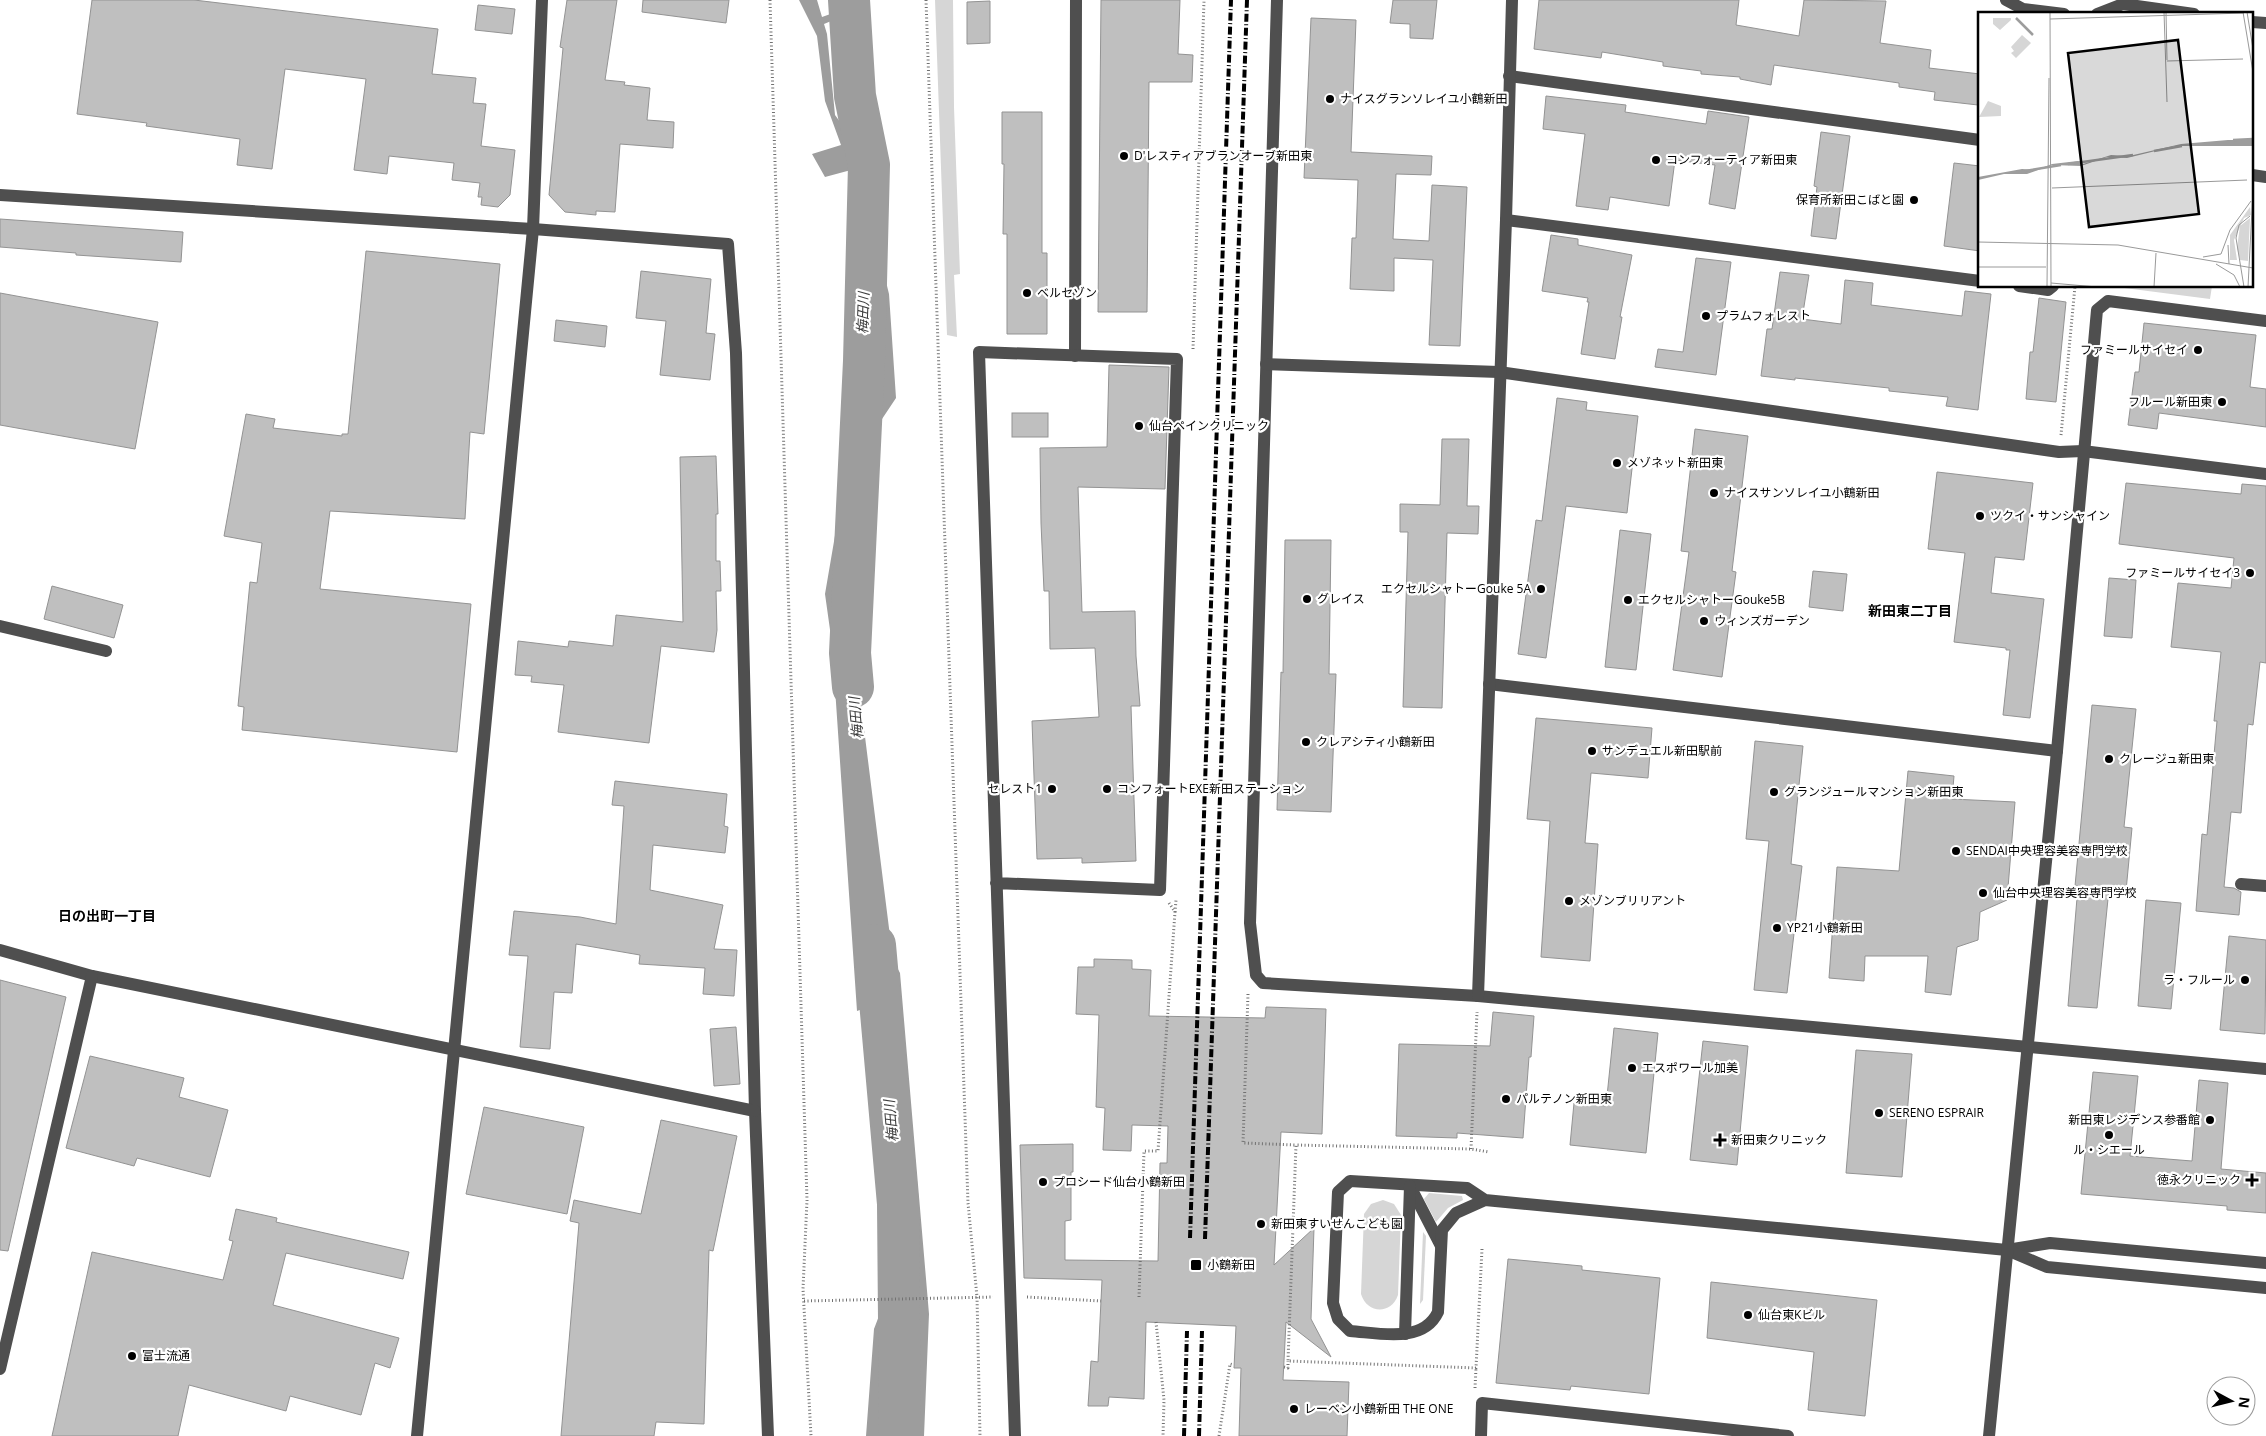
<svg xmlns="http://www.w3.org/2000/svg" width="2266" height="1436" viewBox="0 0 2266 1436" font-family="'Open Sans','Noto Sans JP',sans-serif">
	<rect width="100%" height="100%" fill="#fff"/>
	<g fill="#d6d6d6">
		<path d="M935 0H953L954 107 960 274 954 275 957 337 947 335Z"/>
		<path d="M2109 286H2212L2210 299Z"/>
		<path d="M1429 1193 1462 1196 1463 1200 1448 1208 1436 1222 1424 1199Z"/>
		<path d="M1383 1200 1394 1204 1401 1215 1398 1295C1391 1315 1367 1314 1361 1294L1364 1214 1371 1204Z"/>
		<path d="M1423 1232 1426 1236 1423 1300 1420 1304Z"/>
	</g>
	<path fill="#9d9d9d" d="M799 0H817L822 17 853 6 854 0H862L860 9 824 24 827 34 835 115 856 144 872 224 889 294 896 398 856 458 850 617 893 960 900 973 929 1314 924 1436H866L874 1329 909 1237 893 998 857 1011 832 644 825 594 857 407 875 342 867 261 851 233V170L825 177 812 154 841 145 825 101 817 36Z"/>
	<g fill="none" stroke-linecap="round" stroke-linejoin="round">
		<g stroke="#9d9d9d" stroke-width="42">
			<path d="M849 0 855 96 869 165 864 361 850 653 853 687"/>
			<path d="M875 945 898 1204 900 1436"/>
		</g>
	</g>
	<g fill="#bfbfbf" stroke="#939393">
		<path d="M92 0H194L438 29 432 74 476 78 473 103 486 104 481 146 515 150 510 195 498 207 481 205 482 197H478L480 183 452 180 454 163 389 156 387 174 354 170 366 79 285 69 272 169 237 165 240 139 146 126 147 123 77 114Z"/>
		<path d="M567 0H617L605 80 625 82 624 85 650 88 647 120 674 122 673 148 620 144 615 212 596 211V215L565 212 549 195 563 48 560 47Z"/>
		<path d="M643 0H729L726 23 642 12Z"/>
		<path d="M1101 0H1180L1178 54 1193 55 1192 82H1149L1147 312H1098Z"/>
		<path d="M1393 0H1437L1433 39 1410 38V24L1390 23Z"/>
		<path d="M1539 0H1739L1736 25 1799 36 1804 0 1886 1 1880 43 1931 50 1929 68 1980 74 1978 105 1934 100 1935 92 1899 87V83L1774 65 1771 85 1740 79V77L1701 74V71L1663 66V62L1602 52 1601 58 1534 49Z"/>
		<path d="M990 1V43L967 44V2Z"/>
		<path d="M478 5 515 9 512 34 475 30Z"/>
		<path d="M1311 18 1356 20 1351 152 1432 156 1431 175 1396 174 1393 239 1429 241 1432 185 1467 187 1460 346 1429 345 1433 260 1394 258V291L1350 289 1352 238H1356L1358 180 1304 178Z"/>
		<path d="M1546 96 1626 105 1625 112 1706 124 1708 111 1749 117 1735 209 1709 204 1715 165 1675 160 1669 206 1610 197 1608 210 1576 206 1585 134 1543 129Z"/>
		<path d="M1002 112H1042V253H1047V334H1007V234H1003L1004 164H1002Z"/>
		<path d="M1821 132 1850 136 1836 239 1811 236 1817 187 1814 186Z"/>
		<path d="M1954 163 1980 166V251L1944 246Z"/>
		<path d="M0 219 183 232 181 262 76 255V253L0 247Z"/>
		<path d="M1551 235 1578 239V245L1632 255 1620 317H1622L1615 359 1581 354 1589 302H1587L1588 298 1542 291Z"/>
		<path d="M366 251 500 264 484 434 470 432 465 519 330 511 320 589 471 604 457 752 242 730 244 707 238 706 250 582 257 583 262 543 224 536 246 414 275 419 273 428 342 436V434H348Z"/>
		<path d="M1696 258 1731 262 1716 375 1655 367 1658 349 1683 352Z"/>
		<path d="M641 271 711 279 706 333 715 334 710 380 660 375 666 321 636 318Z"/>
		<path d="M1780 272 1809 275 1802 319 1841 324 1845 280 1873 283 1871 305 1962 316 1965 291 1991 294 1978 410 1946 406 1948 397 1889 391V388L1795 378V380L1761 376 1767 329H1772Z"/>
		<path d="M0 293 158 322 135 449 0 425Z"/>
		<path d="M2039 298 2066 302 2056 402 2026 399 2030 352H2033Z"/>
		<path d="M556 320 607 326 605 347 554 341Z"/>
		<path d="M2144 323 2256 335 2250 387 2266 389V427L2159 413 2157 429 2128 425 2135 372H2139Z"/>
		<path d="M1109 365 1169 367 1165 489 1078 487 1082 612 1135 611 1136 656 1140 706H1131L1136 861 1082 863V858L1037 859 1032 721 1099 717 1095 648 1050 649 1049 591H1044L1041 523 1040 448 1107 447Z"/>
		<path d="M1557 398 1587 402 1586 410 1638 416 1627 513 1566 506 1546 658 1518 654 1536 520 1542 521Z"/>
		<rect x="1012" y="413" width="36" height="24"/>
		<path d="M1695 429 1748 436 1732 571 1736 572 1722 677 1673 670 1689 552 1681 551Z"/>
		<path d="M1442 439H1469L1467 506H1479L1478 534 1447 533 1442 708 1403 707 1408 532H1400V504L1440 505Z"/>
		<path d="M716 456 718 514H716V561H720L721 591H716L717 630 714 652 661 646 649 743 558 732 564 685 531 682 532 676 515 675 518 641 568 647 569 641 613 646 616 615 683 622 680 457Z"/>
		<path d="M1937 472 2033 483 2024 560 1995 557 1991 593 2044 599 2030 718 2003 715 2010 650H2006V648L1954 642 1965 553 1928 549Z"/>
		<path d="M2126 483 2241 494 2242 484 2266 486V663L2260 662 2253 725 2248 724 2241 813 2231 812 2224 887 2234 888 2241 892 2239 915 2196 911 2202 834 2207 835 2217 721H2214L2221 652 2171 647 2178 583 2231 588 2234 558 2119 544Z"/>
		<path d="M1620 530 1651 534 1636 670 1605 667Z"/>
		<path d="M1285 540H1331L1329 674H1336L1331 812 1277 810 1281 672 1283 673Z"/>
		<path d="M1813 571 1847 574 1843 611 1809 607Z"/>
		<path d="M2109 578 2136 580 2132 638 2104 636Z"/>
		<path d="M52 586 123 605 114 638 44 619Z"/>
		<path d="M2092 705 2136 709 2124 827 2132 828 2126 891 2109 889 2097 1008 2068 1006 2078 886H2075Z"/>
		<path d="M1536 718 1652 728 1648 778 1591 773 1585 843 1598 844 1590 961 1541 957 1550 821 1527 819Z"/>
		<path d="M1755 741 1803 746 1791 864 1802 866 1787 993 1754 990 1769 841 1746 839Z"/>
		<path d="M1908 771 1954 776 1952 799 2015 802 2007 900 1980 912 1978 940 1957 947 1951 995 1925 992 1928 956H1865L1864 981 1829 978 1837 867 1899 871Z"/>
		<path d="M615 781 727 794 724 826 728 827 725 853 653 845 650 890 723 905 714 949 737 950 734 996 703 994 705 968 639 964 640 955 576 944 572 993 554 992 550 1049 520 1047 528 956 509 955 514 911 580 917 616 924 624 806 612 805Z"/>
		<path d="M2146 900 2181 903 2171 1009 2138 1006Z"/>
		<path d="M2229 936 2266 940 2265 1034 2220 1030Z"/>
		<path d="M1094 959 1132 960V969L1151 970 1149 1016 1265 1018 1266 1007 1326 1009 1322 1134 1281 1132 1274 1265 1314 1228 1311 1319 1331 1357 1286 1322 1283 1380 1349 1382 1347 1436H1239L1241 1368H1234L1236 1326 1146 1322 1144 1399 1109 1397 1108 1406H1088L1091 1361 1098 1362 1102 1280 1024 1278 1020 1145 1073 1144V1172H1071V1220L1065 1221V1260L1158 1261 1160 1163H1167L1168 1126 1132 1125 1131 1151 1103 1150 1105 1108 1096 1107 1099 1015 1076 1014 1078 967H1094Z"/>
		<path d="M0 980 66 997 8 1251 0 1250Z"/>
		<path d="M1493 1012 1534 1016 1531 1057H1529L1523 1138 1457 1133V1138L1396 1136 1399 1044 1490 1046Z"/>
		<path d="M736 1027 740 1084 714 1086 710 1029Z"/>
		<path d="M1614 1028 1658 1033 1646 1153 1570 1145 1574 1103 1606 1106Z"/>
		<path d="M1703 1041 1748 1046 1737 1165 1690 1160Z"/>
		<path d="M1856 1050 1912 1054 1902 1177 1846 1173Z"/>
		<path d="M90 1056 184 1078 179 1097 228 1110 210 1177 137 1158 134 1166 66 1148Z"/>
		<path d="M2093 1072 2138 1076 2130 1156 2192 1161 2199 1080 2228 1083 2221 1169 2266 1173V1213L2227 1210V1206L2081 1194Z"/>
		<path d="M484 1107 584 1127 567 1214 466 1194Z"/>
		<path d="M661 1120 737 1136 713 1251 709 1250 704 1424 656 1422 654 1436H561L579 1223 570 1221 574 1200 641 1214Z"/>
		<path d="M236 1209 277 1218 276 1222 409 1252 403 1279 286 1253 273 1305 399 1338 390 1368 375 1363 361 1415 290 1396 286 1411 189 1385 178 1436H52L92 1252 223 1280 233 1241 229 1240Z"/>
		<path d="M1508 1259 1582 1266V1270L1660 1278 1649 1394 1571 1386 1570 1390 1496 1383Z"/>
		<path d="M1711 1282 1877 1300 1865 1416 1808 1410 1814 1352 1707 1338Z"/>
	</g>
	<g fill="none" stroke-linecap="round" stroke-linejoin="round">
		<g stroke="#717171" stroke-width="3" stroke-dasharray="1 2.5" stroke-linecap="butt">
			<path d="M770 0 807 1200 803 1289 811 1436"/>
			<path d="M926 0 968 1203 977 1297 980 1436"/>
			<path d="M1193 349 1204 0"/>
			<path d="M2061 435 2075 286"/>
			<path d="M1175 912 1176 900"/>
			<path d="M1248 994 1243 1143 1296 1145"/>
			<path d="M1471 1149 1477 1012"/>
			<path d="M1482 1249 1476 1368 1288 1361 1296 1145 1471 1149 1489 1152"/>
			<path d="M1027 1297 1101 1301"/>
			<path d="M1139 1297 1144 1151H1158L1175 912 1169 903"/>
			<path d="M804 1301 993 1297"/>
			<path d="M1156 1322 1164 1400 1163 1436"/>
			<path d="M1284 1367 1288 1368V1361"/>
			<path d="M1475 1388 1476 1368"/>
			<path d="M1219 1436 1230 1364 1234 1365"/>
		</g>
		<g stroke="#4f4f4f" stroke-width="12">
			<path d="M1277 0 1250 923 1256 975 1263 983 1478 996 2266 1069"/>
			<path d="M2006 0 2023 9 2064 14"/>
			<path d="M2097 14 2123 4 2194 14"/>
			<path d="M2252 22 2266 23"/>
			<path d="M1509 76 1980 140"/>
			<path d="M2252 175 2266 177"/>
			<path d="M0 195 533 229 728 244 736 353 755 1111 768 1436"/>
			<path d="M1506 220 1980 281"/>
			<path d="M2019 286 2048 290 2053 286"/>
			<path d="M1075 356 1076 0"/>
			<path d="M1266 364 1499 372 2059 452 2083 451 2266 474"/>
			<path d="M0 626 106 651"/>
			<path d="M1489 684 2057 751"/>
			<path d="M996 883 1160 890 1177 359 979 352 1015 1436"/>
			<path d="M2241 884 2266 886"/>
			<path d="M0 950 92 976 755 1111"/>
			<path d="M1478 996 1506 220 1512 0"/>
			<path d="M1411 1188 1441 1246"/>
			<path d="M1485 1200 1456 1213 1442 1230 1438 1312C1423 1344 1379 1333 1350 1331L1338 1319 1333 1303 1338 1192 1350 1181 1467 1188 1485 1200 2007 1250 2050 1243 2266 1263"/>
			<path d="M2007 1250 2047 1267 2266 1288"/>
			<path d="M1405 1334 1410 1186"/>
			<path d="M0 1369 92 976"/>
			<path d="M417 1436 533 229 542 0"/>
			<path d="M1481 1436 1482 1403 1788 1436"/>
			<path d="M1989 1436 2057 751 2097 310 2108 301 2266 321"/>
		</g>
		<g stroke="#000" stroke-width="4" stroke-dasharray="8 2.5 1 2.5" stroke-linecap="butt">
			<path d="M1190 1238 1231 0"/>
			<path d="M1205 1239 1247 0"/>
			<path d="M1184 1436 1187 1331"/>
			<path d="M1199 1436 1202 1331"/>
		</g>
	</g>
	<g fill="#000" stroke="#fff" stroke-width="2">
		<circle cx="1330" cy="99" r="5"/>
		<circle cx="1124" cy="156" r="5"/>
		<circle cx="1656" cy="160" r="5"/>
		<circle cx="1914" cy="200" r="5"/>
		<circle cx="1027" cy="293" r="5"/>
		<circle cx="1706" cy="316" r="5"/>
		<circle cx="2198" cy="350" r="5"/>
		<circle cx="2222" cy="402" r="5"/>
		<circle cx="1139" cy="426" r="5"/>
		<circle cx="1617" cy="463" r="5"/>
		<circle cx="1714" cy="493" r="5"/>
		<circle cx="1980" cy="516" r="5"/>
		<circle cx="2250" cy="573" r="5"/>
		<circle cx="1541" cy="589" r="5"/>
		<circle cx="1307" cy="599" r="5"/>
		<circle cx="1628" cy="600" r="5"/>
		<circle cx="1704" cy="621" r="5"/>
		<circle cx="1306" cy="742" r="5"/>
		<circle cx="1592" cy="751" r="5"/>
		<circle cx="2109" cy="759" r="5"/>
		<circle cx="1052" cy="789" r="5"/>
		<circle cx="1107" cy="789" r="5"/>
		<circle cx="1774" cy="792" r="5"/>
		<circle cx="1956" cy="851" r="5"/>
		<circle cx="1983" cy="893" r="5"/>
		<circle cx="1569" cy="901" r="5"/>
		<circle cx="1777" cy="928" r="5"/>
		<circle cx="2245" cy="980" r="5"/>
		<circle cx="1632" cy="1068" r="5"/>
		<circle cx="1506" cy="1099" r="5"/>
		<circle cx="1879" cy="1113" r="5"/>
		<circle cx="2210" cy="1120" r="5"/>
		<circle cx="2109" cy="1135" r="5"/>
		<path d="M1717.5 1132.5h5v5h5v5h-5v5h-5v-5h-5v-5h5z"/>
		<path d="M2249.5 1172.5h5v5h5v5h-5v5h-5v-5h-5v-5h5z"/>
		<circle cx="1043" cy="1182" r="5"/>
		<circle cx="1261" cy="1224" r="5"/>
		<rect x="1190" y="1259" width="12" height="12" rx="2.5"/>
		<circle cx="1748" cy="1315" r="5"/>
		<circle cx="132" cy="1356" r="5"/>
		<circle cx="1294" cy="1409" r="5"/>
	</g>
	<g text-anchor="middle" stroke-width="4.5" stroke-linejoin="round" paint-order="stroke">
		<g font-size="12" fill="#000" stroke="#fff" text-anchor="start">
			<text x="1340" y="103">ナイスグランソレイユ小鶴新田</text>
			<text x="1134" y="160">D'レスティアブランオーブ新田東</text>
			<text x="1666" y="164">コンフォーティア新田東</text>
			<text x="1904" y="204" text-anchor="end">保育所新田こばと園</text>
			<text x="1037" y="297">ベルセゾン</text>
			<text x="1716" y="320">プラムフォレスト</text>
			<text x="2188" y="354" text-anchor="end">ファミールサイセイ</text>
			<text x="2212" y="406" text-anchor="end">フルール新田東</text>
			<text x="1149" y="430">仙台ペインクリニック</text>
			<text x="1627" y="467">メゾネット新田東</text>
			<text x="1724" y="497">ナイスサンソレイユ小鶴新田</text>
			<text x="1990" y="520">ツクイ・サンシャイン</text>
			<text x="2240" y="577" text-anchor="end">ファミールサイセイ3</text>
			<text x="1531" y="593" text-anchor="end">エクセルシャトーGouke 5A</text>
			<text x="1317" y="603">グレイス</text>
			<text x="1638" y="604">エクセルシャトーGouke5B</text>
			<text x="1714" y="625">ウィンズガーデン</text>
			<text x="1316" y="746">クレアシティ小鶴新田</text>
			<text x="1602" y="755">サンデュエル新田駅前</text>
			<text x="2119" y="763">クレージュ新田東</text>
			<text x="1042" y="793" text-anchor="end">セレスト1</text>
			<text x="1117" y="793">コンフォートEXE新田ステーション</text>
			<text x="1784" y="796">グランジュールマンション新田東</text>
			<text x="1966" y="855">SENDAI中央理容美容専門学校</text>
			<text x="1993" y="897">仙台中央理容美容専門学校</text>
			<text x="1579" y="905">メゾンブリリアント</text>
			<text x="1787" y="932">YP21小鶴新田</text>
			<text x="2235" y="984" text-anchor="end">ラ・フルール</text>
			<text x="1642" y="1072">エスポワール加美</text>
			<text x="1516" y="1103">パルテノン新田東</text>
			<text x="1889" y="1117">SERENO ESPRAIR</text>
			<text x="2200" y="1124" text-anchor="end">新田東レジデンス参番館</text>
			<text x="1731" y="1144">新田東クリニック</text>
			<text x="2109" y="1154" text-anchor="middle">ル・シエール</text>
			<text x="2241" y="1184" text-anchor="end">徳永クリニック</text>
			<text x="1053" y="1186">プロシード仙台小鶴新田</text>
			<text x="1271" y="1228">新田東すいせんこども園</text>
			<text x="1207" y="1269">小鶴新田</text>
			<text x="1758" y="1319">仙台東Kビル</text>
			<text x="142" y="1360">富士流通</text>
			<text x="1304" y="1413">レーベン小鶴新田 THE ONE</text>
		</g>
		<g font-size="14" font-style="italic" fill="#3e3e3e" stroke="#fff">
			<text transform="translate(863 313) rotate(-88)" y="5">梅田川</text>
			<text transform="translate(856 718) rotate(-95)" y="5">梅田川</text>
			<text transform="translate(891 1121) rotate(-95)" y="5">梅田川</text>
		</g>
		<g font-size="14" font-weight="bold" fill="#000" stroke="#fff">
			<text x="1910" y="616">新田東二丁目</text>
			<text x="107" y="921">日の出町一丁目</text>
		</g>
	</g>
	<g transform="translate(1978 12)">
		<rect width="275" height="275" fill="#fff"/>
		<path d="M15 6H33V8L22 18 15 12ZM44 23 53 31 38 46 33 41 36 39 33 35ZM10 89 23 94V104L1 105ZM272 195 273 203 266 206 256 228 259 248H252V223ZM272 206 270 249 262 248 259 236 262 214Z" fill="#d6d6d6"/>
		<path d="M250 128H275V134H198L149 146 129 145 103 154 74 153 49 162H26L0 168V165L44 157 58 158 74 152 100 149 105 152 133 143 151 144 203 132Z" fill="#9d9d9d"/>
		<path fill="none" stroke="#9d9d9d" stroke-width="2.5" d="M38 6 55 23M255 128 275 127M176 139 204 134M90 152 155 143M47 159 83 153"/>
		<path fill="none" stroke="#999" stroke-width="1" d="M72 0 73 275M186 0 189 90M188 0 189 48M265 0 275 60M269 0 275 37M72 7 266 1M189 49 265 47M74 176 269 168M0 230 140 233 275 256M250 233 251 252M225 245 243 242 252 218 273 189M238 252 256 263 262 275M0 255H68M73 271 119 275M69 275 71 66M176 275 178 241M266 275 258 226 261 213 272 204M270 275 275 178"/>
		<path fill="#000" fill-opacity="0.15" stroke="#000" stroke-width="2.5" d="M200 28 221 202 111 215 90 41Z"/>
		<rect width="275" height="275" fill="none" stroke="#000" stroke-width="2.5"/>
	</g>
	<g transform="translate(2231 1401) rotate(97)"><circle r="24" fill="#ffffff" stroke="#999999"/>
	<path d="M0-4L9 19L0 12L-9 19Z" fill="#000000"/>
	<text y="-8" font-size="14" font-weight="bold" text-anchor="middle" fill="#000000">N</text>
	</g>
</svg>
